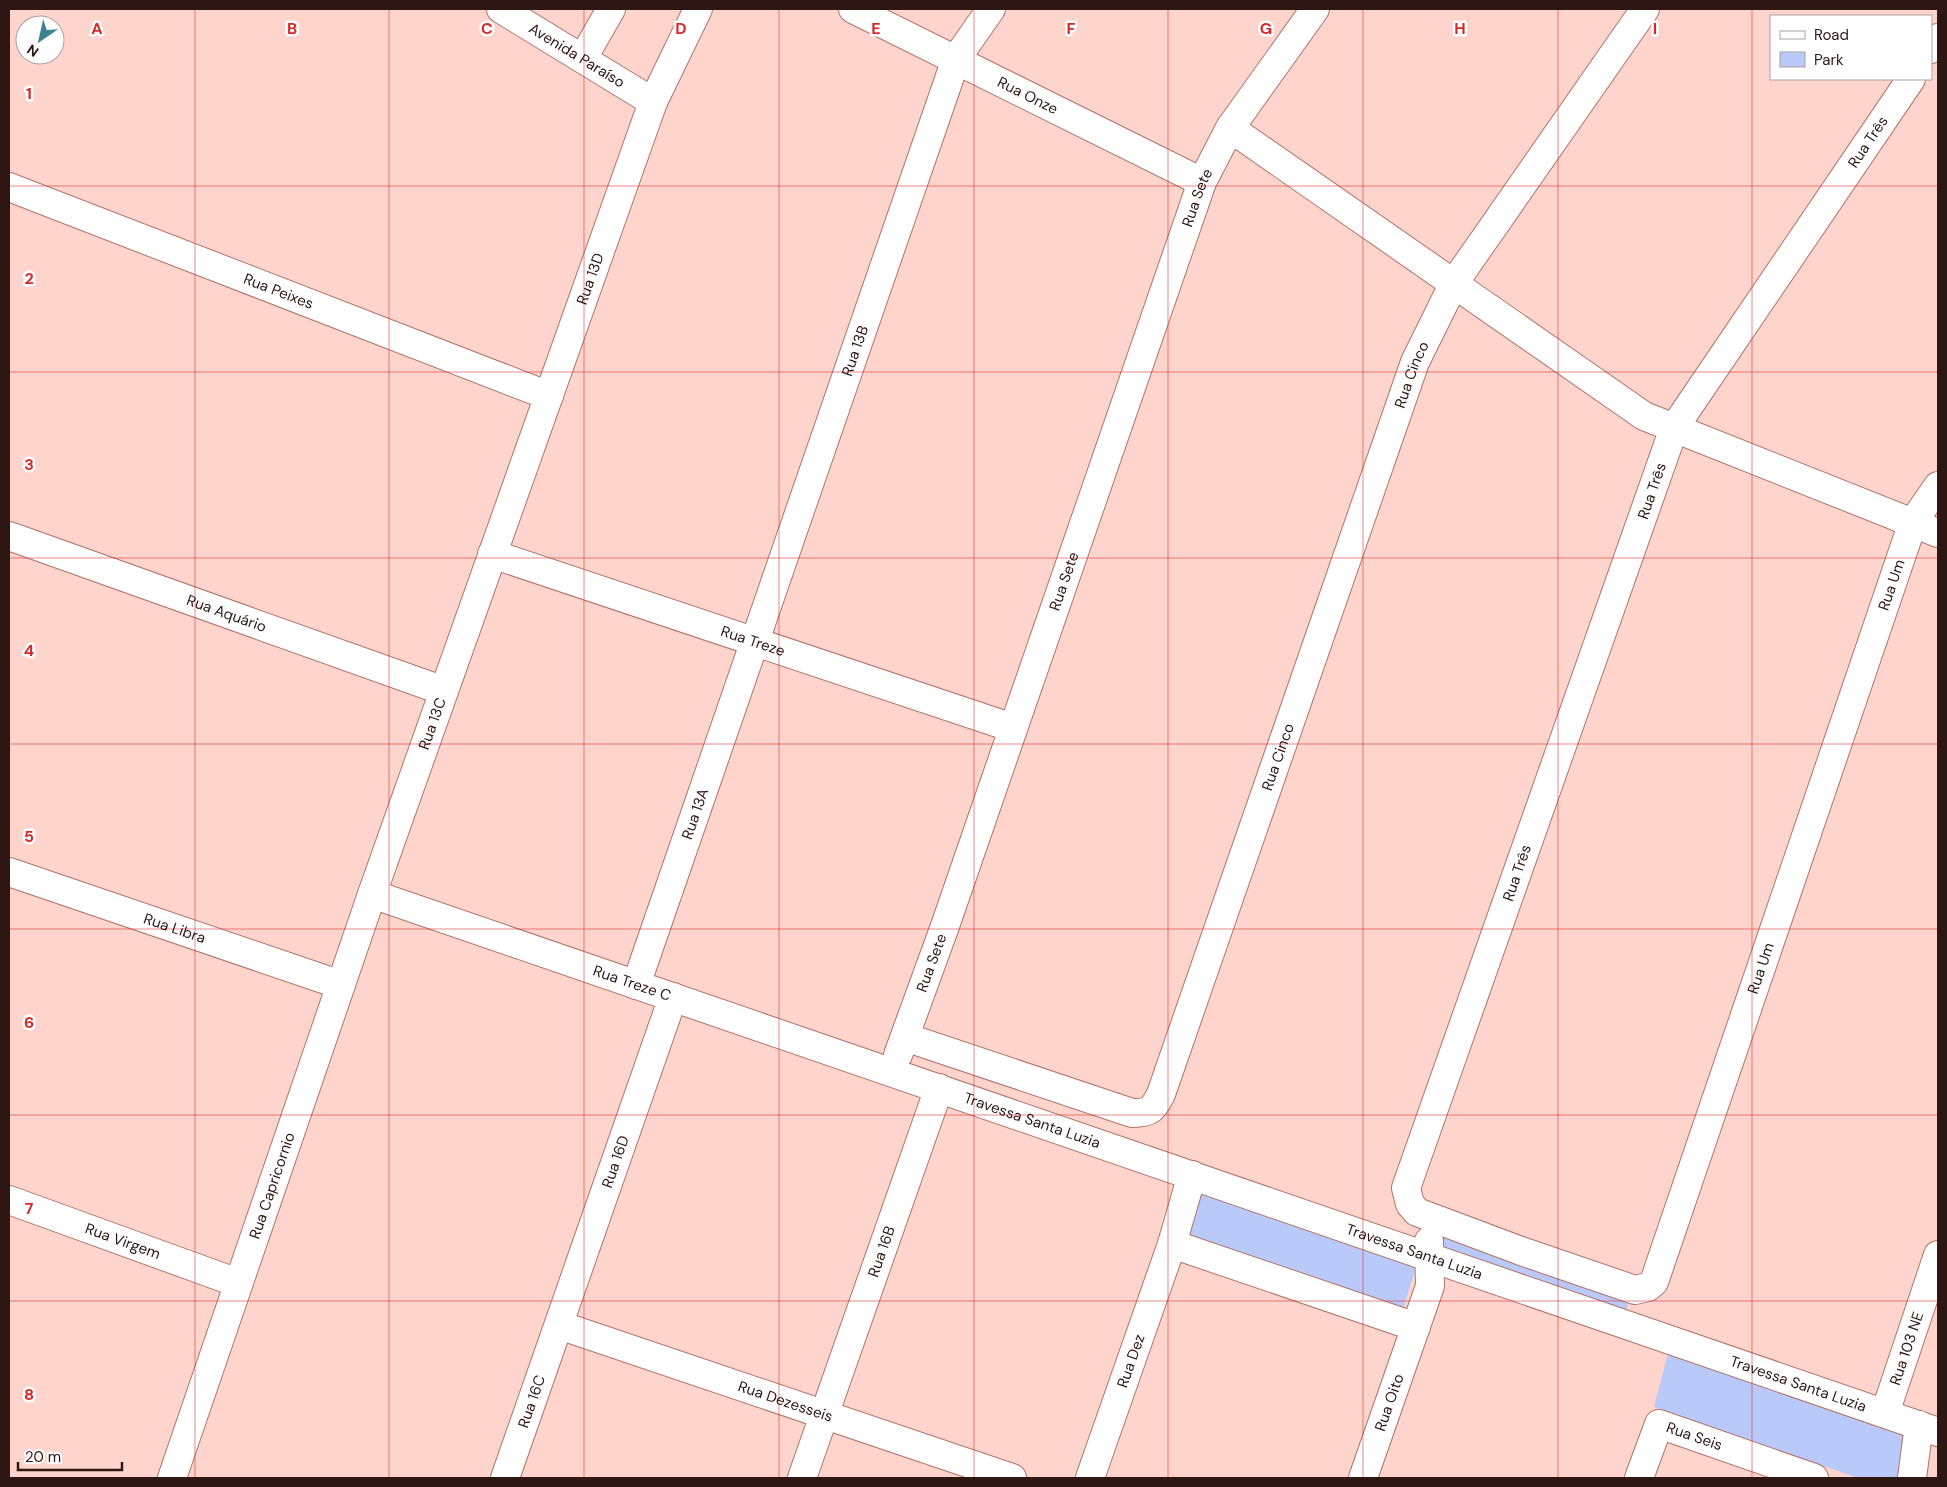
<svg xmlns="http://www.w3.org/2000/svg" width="1947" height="1487" viewBox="0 0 1947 1487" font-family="'DM Sans',sans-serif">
	<rect width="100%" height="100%" fill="#fed4cc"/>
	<g fill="#b9c9f9">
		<path d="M1179 1177 1418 1261 1403 1309 1164 1230Z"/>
		<path d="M1433 1230 1629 1298 1625 1316 1444 1253Z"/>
		<path d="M1669 1350 1916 1434 1903 1478H1858L1654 1407Z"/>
	</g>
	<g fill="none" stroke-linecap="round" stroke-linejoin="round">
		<defs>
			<g id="minor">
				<path id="s1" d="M501 9 653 102"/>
				<path id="s2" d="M853 9 1202 182"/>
				<path d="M1931 49 1938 38"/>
				<path d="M583 58 611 9"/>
				<path id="s3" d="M1911 79 1674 428 1406 1188 1410 1204 1417 1212 1521 1251 1635 1290 1648 1287 1654 1282 1913 522 1938 486"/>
				<path d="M1230 128 1644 416 1938 533"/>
				<path id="s4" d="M9 187 549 396"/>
				<path id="s5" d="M9 536 444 691"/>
				<path id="s6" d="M492 554 1013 728"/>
				<path id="s7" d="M9 872 341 985"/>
				<path id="s8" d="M372 894C894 1073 1416 1252 1938 1432"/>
				<path id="s9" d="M636 985 956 59 991 9"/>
				<path id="s10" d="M905 1037 1132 1113C1150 1113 1153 1110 1161 1094L1415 362 1454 283 1645 9"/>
				<path id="s11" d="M898 1055 945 926 1202 182 1230 128 1315 9"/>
				<path id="s12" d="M9 1200 238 1283"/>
				<path d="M1172 1244 1192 1175"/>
				<path id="s13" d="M559 1325 1012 1478"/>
				<path id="s14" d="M1885 1413 1938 1255"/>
				<path id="s15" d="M172 1478 372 894 653 102 698 9"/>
				<path id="s16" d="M505 1478 673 997"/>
				<path id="s17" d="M802 1478 939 1088"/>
				<path id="s18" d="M1090 1478 1172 1244 1416 1327"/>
				<path id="s19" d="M1363 1478 1430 1286 1429 1241"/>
				<path id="s20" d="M1639 1478 1659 1424 1814 1478"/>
				<path d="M1912 1478 1919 1425"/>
			</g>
		</defs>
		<use href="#minor" stroke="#b17369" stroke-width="30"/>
		<use href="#minor" stroke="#fff" stroke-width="28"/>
	</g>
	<path fill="none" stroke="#d62828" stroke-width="1" stroke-opacity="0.55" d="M195 9V1478M389 9V1478M584 9V1478M779 9V1478M974 9V1478M1168 9V1478M1363 9V1478M1558 9V1478M1752 9V1478M9 186H1938M9 372H1938M9 558H1938M9 744H1938M9 929H1938M9 1115H1938M9 1301H1938"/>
	<g text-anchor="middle" stroke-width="5" stroke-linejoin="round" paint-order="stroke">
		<g font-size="15" fill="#2e1612" stroke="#fff">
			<text dy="5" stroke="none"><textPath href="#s1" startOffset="89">Avenida Paraíso</textPath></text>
			<text dy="5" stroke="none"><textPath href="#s2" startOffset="195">Rua Onze</textPath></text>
			<text transform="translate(1868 142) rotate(-56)" y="5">Rua Três</text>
			<text dy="5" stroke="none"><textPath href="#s11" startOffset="908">Rua Sete</textPath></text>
			<text dy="5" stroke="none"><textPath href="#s15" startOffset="1270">Rua 13D</textPath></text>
			<text dy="5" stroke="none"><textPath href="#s4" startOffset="289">Rua Peixes</textPath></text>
			<text dy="5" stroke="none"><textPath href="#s9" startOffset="671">Rua 13B</textPath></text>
			<text dy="5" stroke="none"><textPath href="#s10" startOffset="1039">Rua Cinco</textPath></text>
			<text transform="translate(1652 491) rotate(-71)" y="5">Rua Três</text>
			<text dy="5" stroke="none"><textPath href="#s11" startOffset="502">Rua Sete</textPath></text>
			<text dy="5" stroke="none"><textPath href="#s3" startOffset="2244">Rua Um</textPath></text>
			<text dy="5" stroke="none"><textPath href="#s5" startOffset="231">Rua Aquário</textPath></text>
			<text dy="5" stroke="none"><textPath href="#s6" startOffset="275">Rua Treze</textPath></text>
			<text dy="5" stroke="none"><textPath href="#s15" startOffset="798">Rua 13C</textPath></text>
			<text dy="5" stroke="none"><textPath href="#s10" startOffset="634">Rua Cinco</textPath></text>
			<text dy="5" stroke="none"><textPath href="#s9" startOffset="181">Rua 13A</textPath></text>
			<text transform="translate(1517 873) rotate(-71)" y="5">Rua Três</text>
			<text dy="5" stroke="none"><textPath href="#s7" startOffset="175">Rua Libra</textPath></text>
			<text dy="5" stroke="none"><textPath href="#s11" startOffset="98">Rua Sete</textPath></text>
			<text dy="5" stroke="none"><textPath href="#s3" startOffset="1839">Rua Um</textPath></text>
			<text dy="5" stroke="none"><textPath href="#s8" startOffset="275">Rua Treze C</textPath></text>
			<text dy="5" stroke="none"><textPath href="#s8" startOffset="698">Travessa Santa Luzia</textPath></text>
			<text dy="5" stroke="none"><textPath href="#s16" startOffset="335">Rua 16D</textPath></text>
			<text dy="5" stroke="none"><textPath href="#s15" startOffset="309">Rua Capricornio</textPath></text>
			<text dy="5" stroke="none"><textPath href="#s12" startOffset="121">Rua Virgem</textPath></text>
			<text dy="5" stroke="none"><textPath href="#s17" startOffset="240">Rua 16B</textPath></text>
			<text dy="5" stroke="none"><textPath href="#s8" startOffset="1102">Travessa Santa Luzia</textPath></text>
			<text dy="5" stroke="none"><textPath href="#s14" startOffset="68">Rua 103 NE</textPath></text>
			<text dy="5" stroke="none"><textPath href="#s18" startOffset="124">Rua Dez</textPath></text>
			<text dy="5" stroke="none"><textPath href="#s8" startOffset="1508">Travessa Santa Luzia</textPath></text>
			<text dy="5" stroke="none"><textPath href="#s16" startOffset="81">Rua 16C</textPath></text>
			<text dy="5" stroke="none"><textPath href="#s13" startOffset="239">Rua Dezesseis</textPath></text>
			<text dy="5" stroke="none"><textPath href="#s19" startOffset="80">Rua Oito</textPath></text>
			<text dy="5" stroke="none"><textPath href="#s20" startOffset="95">Rua Seis</textPath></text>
		</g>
	</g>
	<g font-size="16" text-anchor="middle" font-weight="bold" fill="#d62828" stroke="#fff" stroke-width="5" stroke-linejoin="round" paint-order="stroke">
		<text x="97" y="34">A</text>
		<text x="292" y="34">B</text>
		<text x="487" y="34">C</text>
		<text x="681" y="34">D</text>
		<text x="876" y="34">E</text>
		<text x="1071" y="34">F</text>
		<text x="1266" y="34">G</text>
		<text x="1460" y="34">H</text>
		<text x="1655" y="34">I</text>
		<text x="29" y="99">1</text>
		<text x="29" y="284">2</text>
		<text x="29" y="470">3</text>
		<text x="29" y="656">4</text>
		<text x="29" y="842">5</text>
		<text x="29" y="1028">6</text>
		<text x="29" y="1214">7</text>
		<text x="29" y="1400">8</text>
	</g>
	<rect width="1947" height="1487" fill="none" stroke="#2e1612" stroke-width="20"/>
	<rect x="1770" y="15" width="162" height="65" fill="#ffffff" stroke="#aba2a0"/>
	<rect x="1780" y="31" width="25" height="8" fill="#ffffff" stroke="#aba2a0"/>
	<text x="1814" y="40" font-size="15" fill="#2e1612">Road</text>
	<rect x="1780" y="52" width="25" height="15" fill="#b9c9f9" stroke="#aba2a0"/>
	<text x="1814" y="65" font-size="15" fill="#2e1612">Park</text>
	<g transform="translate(40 40) rotate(214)"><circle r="24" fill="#ffffff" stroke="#aba2a0"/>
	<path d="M0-4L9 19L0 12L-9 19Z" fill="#3d838f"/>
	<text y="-8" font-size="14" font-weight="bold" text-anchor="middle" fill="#2e1612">N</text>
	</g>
	<path d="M18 1462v8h104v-8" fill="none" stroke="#2e1612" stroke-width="2.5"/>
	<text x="25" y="1462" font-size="15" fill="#2e1612" stroke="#ffffff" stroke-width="4" paint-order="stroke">20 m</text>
</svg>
